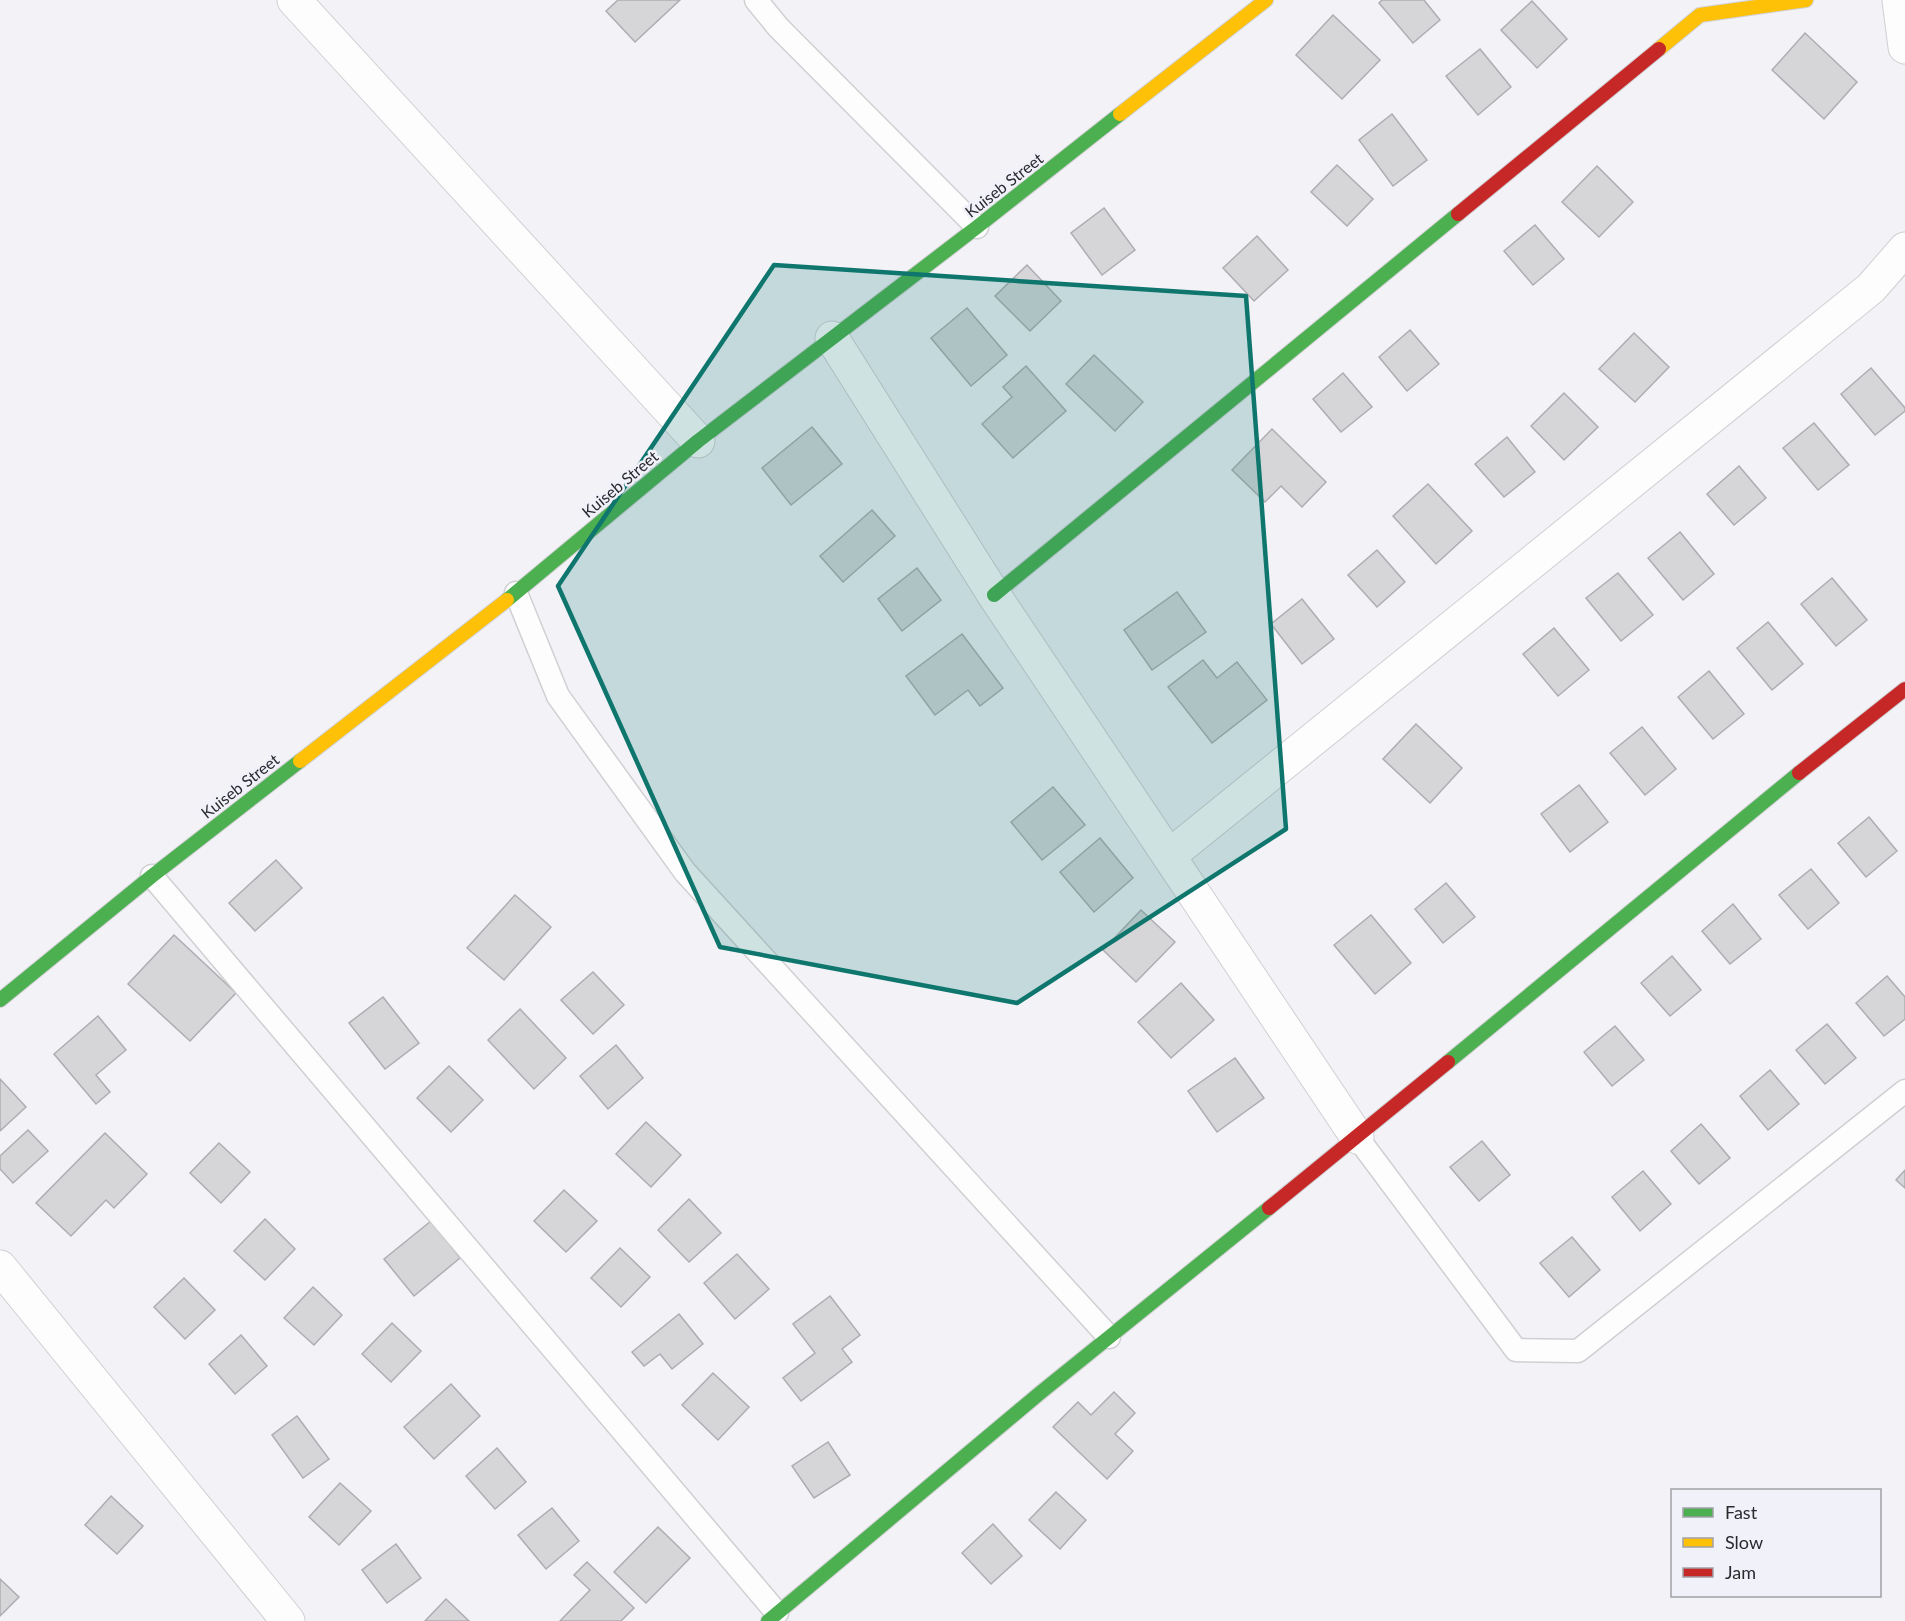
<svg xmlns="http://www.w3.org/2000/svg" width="1905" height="1621" viewBox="0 0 1905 1621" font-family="Lato,sans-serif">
	<rect width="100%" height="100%" fill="#f2f2f7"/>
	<g fill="#d6d6d9" stroke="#aeaeb2" stroke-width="1.5">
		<path d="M618 0H680L635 42 606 11Z"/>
		<path d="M1382 0H1424L1440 20 1413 43 1379 3Z"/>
		<path d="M1532 1 1567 39 1537 68 1501 30Z"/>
		<path d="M1333 15 1380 60 1342 99 1296 55Z"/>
		<path d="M1805 33 1857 82 1824 119 1772 70Z"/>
		<path d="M1480 49 1511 87 1478 115 1446 76Z"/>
		<path d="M1392 114 1427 160 1393 186 1359 140Z"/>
		<path d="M1337 165 1373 199 1347 226 1311 192Z"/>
		<path d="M1597 166 1633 202 1599 237 1562 202Z"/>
		<path d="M1104 208 1135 250 1102 275 1071 233Z"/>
		<path d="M1535 225 1564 259 1533 285 1504 251Z"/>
		<path d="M1257 236 1288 270 1254 301 1223 268Z"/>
		<path d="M1027 265 1061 301 1030 331 995 296Z"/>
		<path d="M967 308 1007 355 971 386 931 338Z"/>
		<path d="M1410 330 1439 364 1407 391 1379 357Z"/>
		<path d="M1634 333 1669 367 1635 402 1599 369Z"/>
		<path d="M1094 355 1143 402 1115 431 1066 384Z"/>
		<path d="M1026 366 1066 411 1013 458 982 424 1012 397 1003 387Z"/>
		<path d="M1871 368 1905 408V411L1875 435 1841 394Z"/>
		<path d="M1343 373 1372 407 1341 432 1313 399Z"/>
		<path d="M1564 393 1598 427 1564 460 1531 426Z"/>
		<path d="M1814 423 1849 465 1818 490 1783 448Z"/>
		<path d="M812 427 842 464 791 505 762 468Z"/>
		<path d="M1272 429 1326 482 1302 507 1281 486 1265 502 1232 470Z"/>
		<path d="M1507 437 1535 472 1504 497 1475 464Z"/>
		<path d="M1739 466 1766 498 1734 525 1707 494Z"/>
		<path d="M1428 484 1472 531 1436 564 1393 516Z"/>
		<path d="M872 510 895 536 843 582 820 556Z"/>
		<path d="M1680 532 1714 574 1683 600 1648 558Z"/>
		<path d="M1377 550 1405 582 1377 607 1348 575Z"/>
		<path d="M917 568 941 600 902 631 878 599Z"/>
		<path d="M1618 573 1653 615 1621 641 1586 598Z"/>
		<path d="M1832 578 1867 620 1836 646 1801 604Z"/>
		<path d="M1177 592 1206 632 1152 670 1124 630Z"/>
		<path d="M1302 599 1334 639 1302 664 1271 624Z"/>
		<path d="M1768 622 1803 664 1772 690 1737 648Z"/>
		<path d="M1554 628 1589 670 1558 696 1523 654Z"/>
		<path d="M962 634 1003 688 980 706 968 690 935 715 906 676Z"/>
		<path d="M1203 660 1217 678 1237 662 1267 700 1212 743 1168 687Z"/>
		<path d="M1709 671 1744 714 1713 739 1678 697Z"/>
		<path d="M1416 724 1462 768 1430 803 1383 759Z"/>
		<path d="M1642 727 1676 769 1645 795 1610 753Z"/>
		<path d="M1579 785 1608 822 1570 852 1541 814Z"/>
		<path d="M1053 787 1085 825 1042 860 1011 822Z"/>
		<path d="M1869 817 1897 851 1866 877 1838 843Z"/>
		<path d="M1100 838 1133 878 1094 912 1060 872Z"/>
		<path d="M276 860 302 888 255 931 229 903Z"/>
		<path d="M1811 869 1839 903 1808 929 1779 895Z"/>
		<path d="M1446 883 1475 917 1443 943 1415 909Z"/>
		<path d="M515 895 551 927 504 980 467 948Z"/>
		<path d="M1733 904 1761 939 1730 964 1702 931Z"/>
		<path d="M1141 910 1175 942 1136 982 1103 950Z"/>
		<path d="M1371 915 1411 963 1375 994 1334 945Z"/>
		<path d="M174 935 236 993 190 1041 128 984Z"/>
		<path d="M1672 956 1701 990 1670 1016 1641 983Z"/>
		<path d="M593 972 624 1005 593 1034 561 1000Z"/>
		<path d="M1887 976 1905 997V1019L1884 1036 1856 1003Z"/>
		<path d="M1181 983 1214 1020 1171 1058 1138 1022Z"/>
		<path d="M383 997 419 1043 385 1069 349 1023Z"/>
		<path d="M520 1009 566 1058 534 1089 488 1040Z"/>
		<path d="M98 1016 126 1050 96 1075 110 1092 96 1104 54 1054Z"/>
		<path d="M1827 1024 1856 1058 1825 1084 1796 1050Z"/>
		<path d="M1615 1026 1644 1060 1612 1086 1584 1052Z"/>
		<path d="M616 1045 643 1078 608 1109 580 1076Z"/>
		<path d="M1235 1058 1264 1098 1217 1132 1188 1091Z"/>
		<path d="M449 1066 483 1100 451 1132 417 1098Z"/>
		<path d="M1770 1070 1799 1104 1768 1130 1740 1096Z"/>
		<path d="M0 1079 26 1107 0 1131Z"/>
		<path d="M646 1122 681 1155 651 1187 616 1154Z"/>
		<path d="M1701 1124 1730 1158 1699 1184 1671 1151Z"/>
		<path d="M28 1130 48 1151 13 1183 0 1169V1156Z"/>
		<path d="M105 1133 147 1174 114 1208 106 1200 71 1236 36 1203Z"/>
		<path d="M1482 1141 1510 1175 1479 1201 1450 1167Z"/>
		<path d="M219 1143 250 1172 221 1203 190 1173Z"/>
		<path d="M1905 1170V1188L1896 1180Z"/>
		<path d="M1643 1171 1671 1204 1640 1231 1612 1197Z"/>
		<path d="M564 1190 597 1221 566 1252 534 1221Z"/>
		<path d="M689 1199 721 1233 689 1262 658 1230Z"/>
		<path d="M265 1219 295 1249 265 1280 234 1251Z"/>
		<path d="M431 1221 460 1258 414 1296 384 1259Z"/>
		<path d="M1572 1237 1600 1270 1569 1297 1540 1263Z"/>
		<path d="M620 1248 650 1277 621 1307 591 1278Z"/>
		<path d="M737 1254 769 1289 735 1319 704 1283Z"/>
		<path d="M184 1278 215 1310 185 1339 154 1307Z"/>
		<path d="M313 1287 342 1315 314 1345 284 1318Z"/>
		<path d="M830 1296 860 1335 842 1349 852 1362 801 1401 783 1378 815 1353 793 1324Z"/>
		<path d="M679 1314 703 1344 672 1369 660 1354 644 1366 632 1352Z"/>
		<path d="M392 1323 421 1351 391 1382 362 1354Z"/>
		<path d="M241 1335 267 1366 235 1394 209 1364Z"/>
		<path d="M713 1373 749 1407 718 1440 682 1405Z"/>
		<path d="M451 1384 480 1416 434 1459 404 1427Z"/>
		<path d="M1114 1392 1135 1413 1115 1434 1133 1451 1107 1479 1053 1427 1078 1402 1091 1415Z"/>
		<path d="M297 1416 329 1459 303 1478 272 1435Z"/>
		<path d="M828 1442 850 1475 814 1498 792 1466Z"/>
		<path d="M497 1448 526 1482 495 1509 466 1476Z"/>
		<path d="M340 1483 371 1511 339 1545 309 1517Z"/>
		<path d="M1056 1492 1086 1520 1060 1549 1029 1520Z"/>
		<path d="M111 1496 143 1526 117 1554 85 1525Z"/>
		<path d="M552 1508 579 1541 546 1569 518 1535Z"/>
		<path d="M993 1524 1022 1556 991 1584 962 1553Z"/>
		<path d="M658 1527 690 1558 646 1603 614 1572Z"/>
		<path d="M396 1544 421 1578 387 1603 362 1570Z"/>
		<path d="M587 1562 634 1608 621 1621H560L590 1590 574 1575Z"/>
		<path d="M0 1579 19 1597 0 1616Z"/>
		<path d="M446 1599 469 1621H425Z"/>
	</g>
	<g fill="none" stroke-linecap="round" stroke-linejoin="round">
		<defs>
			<g id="lane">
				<path d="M756 0 778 27 977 227"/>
				<path d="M516 593 558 696 685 872 1109 1337"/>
				<path d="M152 876 777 1613"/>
				<path d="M1357 1137 1516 1350 1578 1351 1905 1091"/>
			</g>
			<g id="street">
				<path d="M294 0 698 441"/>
				<path d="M1899 0 1905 47"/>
				<path d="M832 338 994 595 1357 1137"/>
				<path d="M1169 856 1871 288 1905 249"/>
				<path d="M0 1267 288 1621"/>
			</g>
			<g id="fast">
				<path d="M994 595 1458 214"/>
				<path d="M507 600 698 441 977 227 1120 114"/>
				<path d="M0 1000 152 876 300 761"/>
				<path d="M1448 1062 1799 773"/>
				<path d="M768 1621 1040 1393 1269 1208"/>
			</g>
			<g id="slow">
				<path d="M1659 49 1700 15 1806 0"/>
				<path d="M1120 114 1266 0"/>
				<path d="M300 761 507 600"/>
			</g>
			<g id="jam">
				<path d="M1458 214 1659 49"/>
				<path d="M1799 773 1905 689"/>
				<path d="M1269 1208 1448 1062"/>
			</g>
		</defs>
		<use href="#lane" stroke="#d0d0d3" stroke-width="25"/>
		<use href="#street" stroke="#d0d0d3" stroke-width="35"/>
		<use href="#fast" stroke="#d0d0d3" stroke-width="16"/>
		<use href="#slow" stroke="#d0d0d3" stroke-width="16"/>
		<use href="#jam" stroke="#d0d0d3" stroke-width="16"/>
		<use href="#lane" stroke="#fdfdfe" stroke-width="22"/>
		<use href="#street" stroke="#fdfdfe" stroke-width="33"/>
		<use href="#fast" stroke="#4caf50" stroke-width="14"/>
		<use href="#slow" stroke="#ffc107" stroke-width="14"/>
		<use href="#jam" stroke="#c62828" stroke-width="14"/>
	</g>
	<path fill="#0f766e" fill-opacity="0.2" stroke="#0f766e" stroke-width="4.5" stroke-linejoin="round" d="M774 265 1246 296 1286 829 1017 1003 720 947 558 586Z"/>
	<g text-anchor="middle" stroke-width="5" stroke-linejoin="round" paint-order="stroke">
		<g font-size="16" fill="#2a2a2d" stroke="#f0f1f9">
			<text transform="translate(1004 185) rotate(-38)" y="6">Kuiseb Street</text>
			<text transform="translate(620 484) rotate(-40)" y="6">Kuiseb Street</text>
			<text transform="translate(240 786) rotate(-38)" y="6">Kuiseb Street</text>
		</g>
	</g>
	<rect x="1671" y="1489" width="210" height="108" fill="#f0f1f9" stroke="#a1a1a7" stroke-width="1.5"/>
	<rect x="1683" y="1508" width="30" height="9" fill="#4caf50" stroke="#a1a1a7" stroke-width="1.5"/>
	<text x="1725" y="1519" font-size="18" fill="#2a2a2d">Fast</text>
	<rect x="1683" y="1538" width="30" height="9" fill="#ffc107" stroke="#a1a1a7" stroke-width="1.5"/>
	<text x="1725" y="1549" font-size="18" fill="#2a2a2d">Slow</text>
	<rect x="1683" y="1568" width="30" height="9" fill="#c62828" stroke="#a1a1a7" stroke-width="1.5"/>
	<text x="1725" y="1579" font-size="18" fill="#2a2a2d">Jam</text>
</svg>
